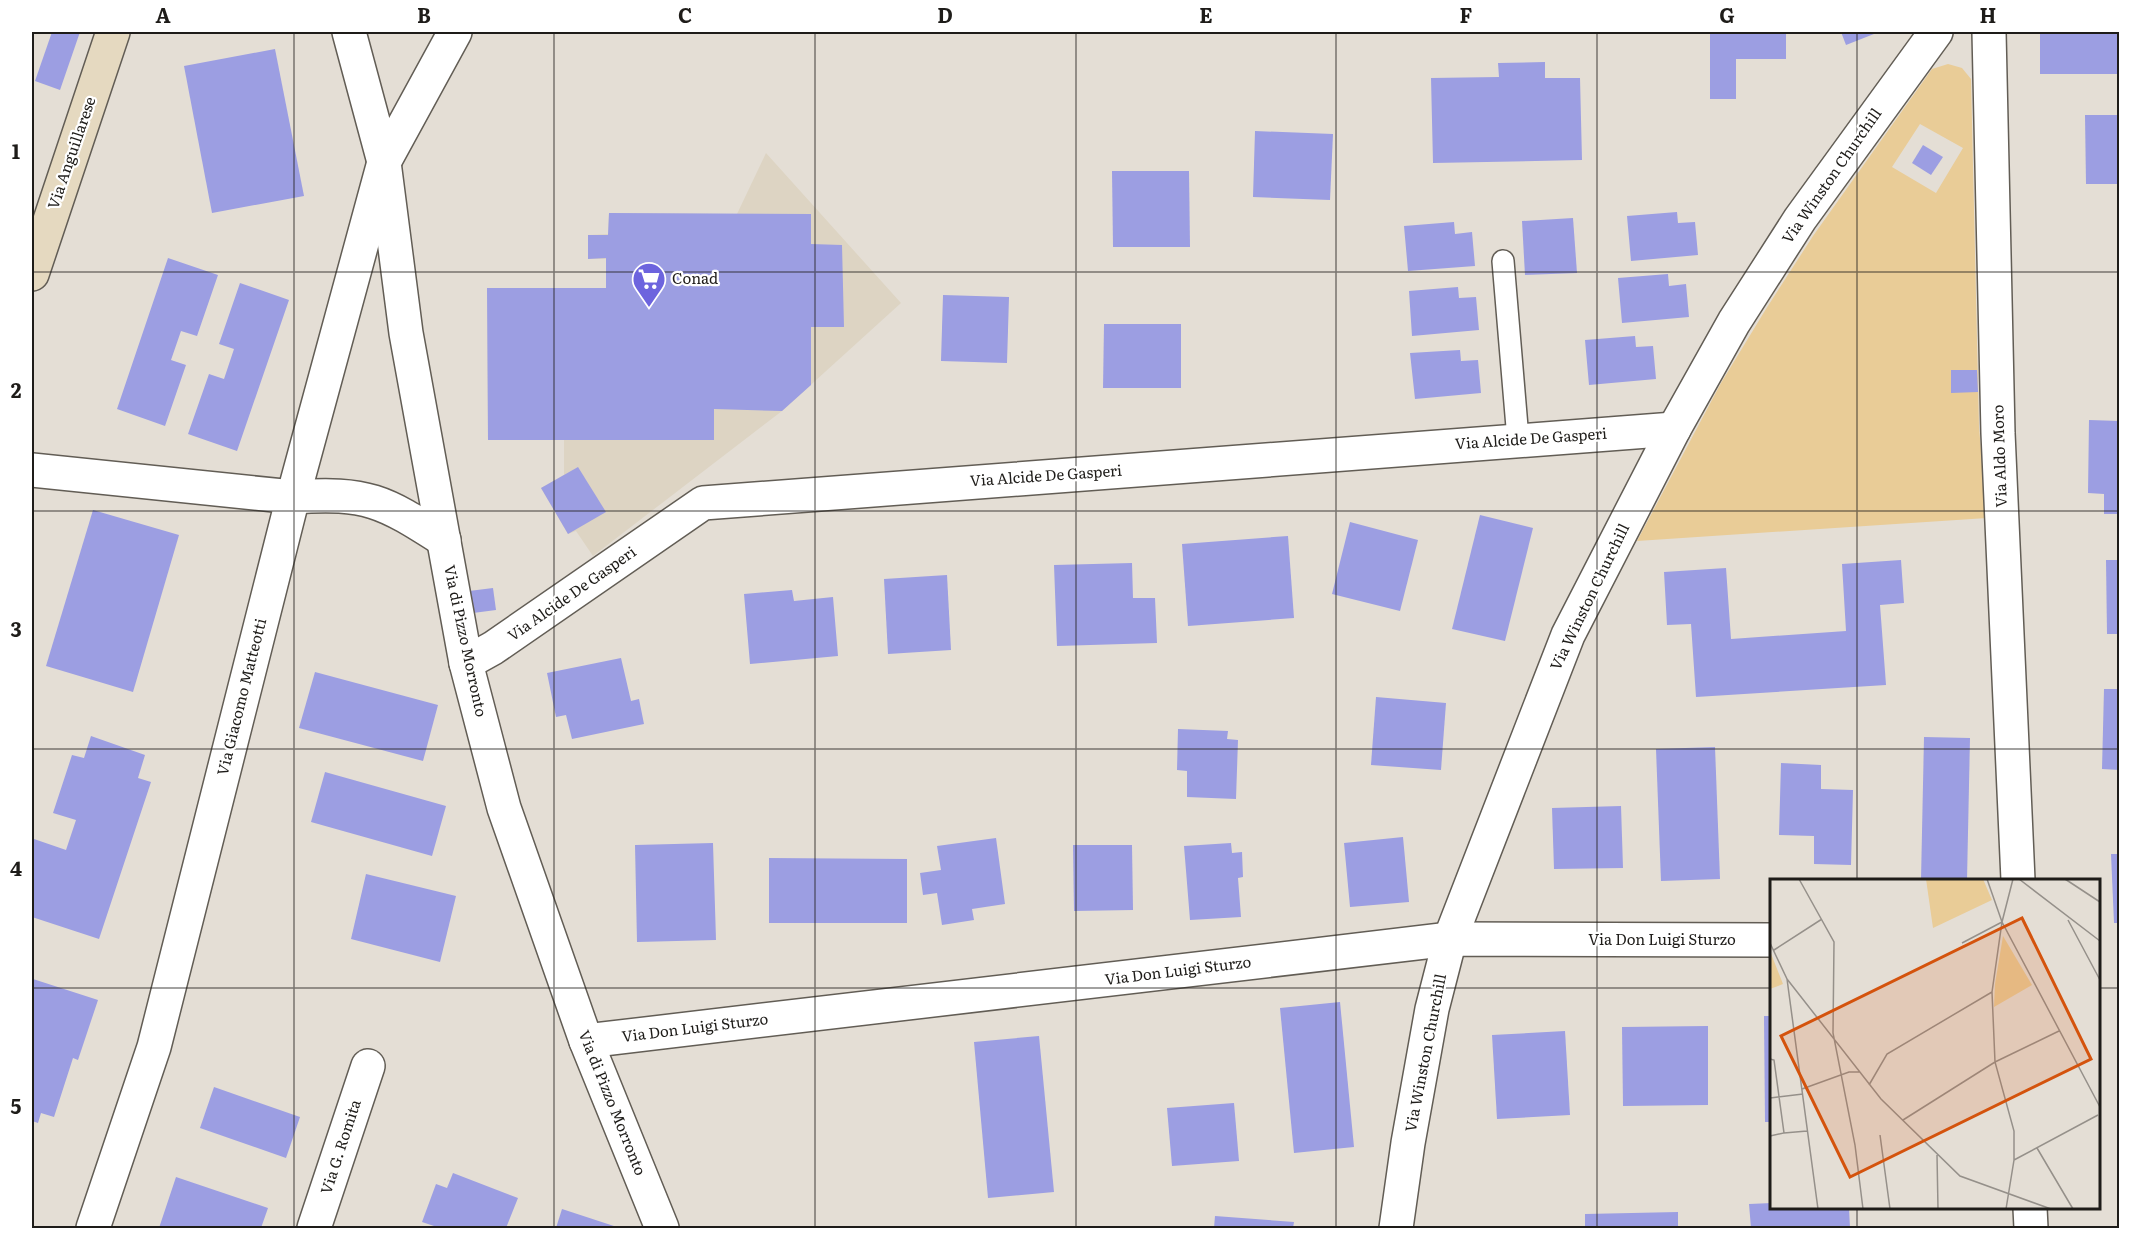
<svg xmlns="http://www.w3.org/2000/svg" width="2151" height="1260" viewBox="0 0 2151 1260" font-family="Literata,serif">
	<rect width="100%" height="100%" fill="#e4ded5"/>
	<path fill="#ddd4c3" d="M766 153 901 303 782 411 593 556 576 531 568 534 541 488 564 475V440H488L487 288H606V259H588V235L608 234 609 213 737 214Z"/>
	<path fill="#e9cc97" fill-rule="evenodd" d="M1948 64 1962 68 1971 79 1979 427 1987 518 1637 541 1721 383 1766 309 1813 236 1932 69ZM1920 124 1963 148 1936 193 1892 167Z"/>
	<g fill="#9c9ee2">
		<path d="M52 32H80L60 90 35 81Z"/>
		<path d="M1710 32H1786V59H1736V99H1710Z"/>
		<path d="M1841 32H1879L1846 45Z"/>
		<rect x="2040" y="32" width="80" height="42"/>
		<path d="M275 49 304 196 212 213 184 66Z"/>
		<path d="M1545 62V78H1580L1582 160 1433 163 1431 78 1499 77 1498 63Z"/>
		<path d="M2085 115H2120V184H2086Z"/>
		<path d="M1255 131 1333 134 1330 200 1253 197Z"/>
		<path d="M1923 145 1943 157 1931 175 1912 163Z"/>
		<path d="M1112 171H1189L1190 247H1113Z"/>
		<path d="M1677 212 1678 223 1695 222 1698 255 1631 261 1627 216Z"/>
		<path d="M609 213 811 214V244L842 245 844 327H811V385L782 411 714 409V440H488L487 288H606V258L588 259V235H608Z"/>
		<path d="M1573 218 1577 273 1525 275 1522 221Z"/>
		<path d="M1454 222 1455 234 1472 232 1475 266 1408 271 1404 226Z"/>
		<path d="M168 258 218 275 197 336 181 331 171 360 186 365 165 426 117 409Z"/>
		<path d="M1668 274 1669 286 1686 284 1689 317 1622 323 1618 278Z"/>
		<path d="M240 283 289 300 237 451 188 434 209 374 224 379 234 349 219 344Z"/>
		<path d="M1458 287 1459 298 1476 297 1479 330 1412 336 1409 291Z"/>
		<path d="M943 295 1009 297 1007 363 941 361Z"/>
		<path d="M1104 324H1181V388H1103Z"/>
		<path d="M1635 336 1636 347 1653 346 1656 379 1589 385 1585 340Z"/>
		<path d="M1460 350 1461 361 1478 360 1481 393 1415 399 1410 353Z"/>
		<path d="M1951 370H1977L1978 392 1951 393Z"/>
		<path d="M2089 420 2120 421V514H2104V494L2088 493Z"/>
		<path d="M578 467 606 512 568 534 541 488Z"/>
		<path d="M93 510 179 535 133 692 46 666Z"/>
		<path d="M1480 515 1533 528 1505 641 1452 629Z"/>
		<path d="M1350 522 1418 540 1400 611 1332 594Z"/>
		<path d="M1288 536 1294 618 1188 626 1182 544Z"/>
		<path d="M1901 560 1904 603 1880 605 1886 685 1696 697 1691 624 1667 625 1664 572 1726 568 1731 639 1846 631 1842 564Z"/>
		<path d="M2106 560H2120V634H2107Z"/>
		<path d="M1132 563 1133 598H1155L1157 643 1057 646 1054 565Z"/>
		<path d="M947 575 951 650 888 654 884 579Z"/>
		<path d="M493 588 496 610 473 613 469 591Z"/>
		<path d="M792 590 794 601 833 597 838 656 750 664 744 594Z"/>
		<path d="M621 658 631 701 639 699 644 724 572 739 566 715 556 717 547 673Z"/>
		<path d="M315 672 438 705 423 761 299 728Z"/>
		<path d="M2104 689H2120V770L2102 769Z"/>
		<path d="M1376 697 1446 703 1441 770 1371 765Z"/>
		<path d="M1178 729 1228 731 1227 739 1238 740 1236 799 1187 797V771L1177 770Z"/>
		<path d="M91 736 145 755 138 778 151 782 99 939 32 917V847L34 839 66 850 76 820 53 813 72 755 84 758Z"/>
		<path d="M1924 737 1970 738 1967 880H1921Z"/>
		<path d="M1715 747 1720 879 1661 881 1656 749Z"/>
		<path d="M1781 763 1821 765V789L1853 790 1851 865 1814 864V836L1779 835Z"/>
		<path d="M325 772 446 806 432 856 311 822Z"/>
		<path d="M1621 806 1623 868 1554 869 1552 808Z"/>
		<path d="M1403 837 1409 902 1350 907 1344 843Z"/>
		<path d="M996 838 1005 904 972 909 974 920 942 925 937 893 923 895 920 873 941 870 937 846Z"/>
		<path d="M713 843 716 940 637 942 635 845Z"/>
		<path d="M1231 843 1232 853 1242 852 1243 877 1238 878 1241 917 1190 920 1184 846Z"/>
		<path d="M1073 845H1132L1133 910 1074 911Z"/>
		<path d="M2111 854H2120V923H2114Z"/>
		<path d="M769 858 907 859V923H769Z"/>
		<path d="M366 874 456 896 440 962 351 939Z"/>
		<path d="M33 979 98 1000 78 1060 73 1058 54 1117 41 1113 38 1123 32 1121Z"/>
		<path d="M1340 1002 1354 1147 1294 1153 1280 1008Z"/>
		<path d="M1764 1016H1772V1122H1765Z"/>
		<path d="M1708 1026V1105L1623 1106 1622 1027Z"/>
		<path d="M1565 1031 1570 1115 1497 1119 1492 1035Z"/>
		<path d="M1039 1036 1054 1192 988 1198 974 1042Z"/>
		<path d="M214 1087 300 1117 286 1158 200 1128Z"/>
		<path d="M1234 1103 1239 1161 1172 1166 1167 1108Z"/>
		<path d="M453 1173 518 1198 506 1228H440L422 1222 436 1184 447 1188Z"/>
		<path d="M176 1177 268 1208 261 1228H159Z"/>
		<path d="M1772 1203V1208H1849L1850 1228H1751L1749 1204Z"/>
		<path d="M562 1209 620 1228H556Z"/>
		<path d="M1678 1212V1228H1585V1214Z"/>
		<path d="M1215 1216 1294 1222 1293 1228H1214Z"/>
	</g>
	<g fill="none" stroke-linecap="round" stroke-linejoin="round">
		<defs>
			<path id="lane" d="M1503 261 1518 439"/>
			<g id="street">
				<path d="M349 32 384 162 406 333 466 663 504 808 586 1041 662 1228"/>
				<path d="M1989 32 1998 433 2018 880"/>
				<path d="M32 470 293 497C368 492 383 501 444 540"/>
				<path d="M466 663 493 648 703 503 1674 429"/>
				<path d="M586 1041 1450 939 1772 940"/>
				<path d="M2030 1208 2031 1228"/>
				<path d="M93 1228 154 1047 293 497 384 162 455 32"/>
				<path d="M314 1228 368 1066"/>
				<path d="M1396 1228 1408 1143 1432 1009 1450 939 1568 635 1674 429 1734 322 1800 219 1936 32"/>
			</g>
			<path id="secondary" d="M32 274 113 32"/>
		</defs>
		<use href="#lane" stroke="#625d55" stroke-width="24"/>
		<use href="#street" stroke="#625d55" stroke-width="36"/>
		<use href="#secondary" stroke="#625d55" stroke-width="36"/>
		<use href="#lane" stroke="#fff" stroke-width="21"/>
		<use href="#street" stroke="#fff" stroke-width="33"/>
		<use href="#secondary" stroke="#e5d9c0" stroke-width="33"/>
	</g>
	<path fill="none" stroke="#1e1c19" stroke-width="1.5" stroke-opacity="0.55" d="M294 32V1228M554 32V1228M815 32V1228M1076 32V1228M1336 32V1228M1597 32V1228M1857 32V880M32 272H2120M32 511H2120M32 749H2120M32 988H1772M2098 988H2120M1857 1208V1228"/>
	<defs>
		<symbol id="supermarket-pin" viewBox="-11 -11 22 30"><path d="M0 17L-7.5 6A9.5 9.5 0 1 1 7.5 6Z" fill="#6d64de" stroke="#fff"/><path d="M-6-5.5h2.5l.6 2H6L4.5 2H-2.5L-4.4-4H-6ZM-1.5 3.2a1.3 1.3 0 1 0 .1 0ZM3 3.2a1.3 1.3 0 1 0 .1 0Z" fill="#fff"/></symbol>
	</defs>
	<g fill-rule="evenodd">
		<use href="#supermarket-pin" x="630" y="260" width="38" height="52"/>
	</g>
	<g text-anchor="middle" stroke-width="4.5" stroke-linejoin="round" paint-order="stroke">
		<g font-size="15" fill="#1e1c19" stroke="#fff">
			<text transform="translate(72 153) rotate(-71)" y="5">Via Anguillarese</text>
			<text transform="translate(1832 176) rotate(-55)" y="5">Via Winston Churchill</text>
			<text transform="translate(1531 439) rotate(-4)" y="5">Via Alcide De Gasperi</text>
			<text transform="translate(2000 456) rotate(-92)" y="5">Via Aldo Moro</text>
			<text transform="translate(1046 476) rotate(-4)" y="5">Via Alcide De Gasperi</text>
			<text transform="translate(572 594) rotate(-35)" y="5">Via Alcide De Gasperi</text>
			<text transform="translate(1590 597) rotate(-64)" y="5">Via Winston Churchill</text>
			<text transform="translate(465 641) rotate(78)" y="5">Via di Pizzo Morronto</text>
			<text transform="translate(242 697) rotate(-76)" y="5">Via Giacomo Matteotti</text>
			<text x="1662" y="945">Via Don Luigi Sturzo</text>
			<text transform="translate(1178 971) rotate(-7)" y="5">Via Don Luigi Sturzo</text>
			<text transform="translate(695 1028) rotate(-7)" y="5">Via Don Luigi Sturzo</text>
			<text transform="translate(1426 1053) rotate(-79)" y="5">Via Winston Churchill</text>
			<text transform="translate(612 1103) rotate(68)" y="5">Via di Pizzo Morronto</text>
			<text transform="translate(341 1147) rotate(-72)" y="5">Via G. Romita</text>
		</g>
		<g font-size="15" fill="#1e1c19" stroke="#fff" text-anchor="start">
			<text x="672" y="284">Conad</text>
		</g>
	</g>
	<g transform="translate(1770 879)">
		<rect width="330" height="330" fill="#e4ded5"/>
		<path d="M156 0H213L222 21 163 49ZM233 57 262 106 224 128 225 105ZM0 72 13 105 0 110Z" fill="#e9cc97"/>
		<path fill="none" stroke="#95908a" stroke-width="1.5" d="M29 0 64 63 63 154 85 266 93 330M217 0 232 43 330 228M249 0 330 62M295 0 330 23M298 41 330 101M0 64 17 100 48 330M192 64 232 43M4 71 52 40M17 100 111 220 190 297 281 330M0 180 4 181 14 254 0 257M99 206 117 175 222 113M32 210 79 193H90M0 219 33 215M133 241 225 183 289 152M14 254 37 252M110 256 120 330M267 269 303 330M167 276 168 330M244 281 328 236M236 330 244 281V252L225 183 222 113 232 43 243 0"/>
		<path fill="#d4530d" fill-opacity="0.15" stroke="#d4530d" stroke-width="3" d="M252 39 321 180 80 298 11 157Z"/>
		<rect width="330" height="330" fill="none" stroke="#1e1c19" stroke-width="3"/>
	</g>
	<rect width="2151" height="1260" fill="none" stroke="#ffffff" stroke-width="66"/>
	<rect x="33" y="33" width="2085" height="1194" fill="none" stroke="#1e1c19" stroke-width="2"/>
	<g font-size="20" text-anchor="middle" font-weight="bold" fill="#1e1c19">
		<text x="163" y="23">A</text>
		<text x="424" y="23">B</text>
		<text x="685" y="23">C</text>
		<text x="945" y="23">D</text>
		<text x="1206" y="23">E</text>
		<text x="1466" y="23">F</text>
		<text x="1727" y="23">G</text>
		<text x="1988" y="23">H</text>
		<text x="16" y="159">1</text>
		<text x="16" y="398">2</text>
		<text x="16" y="637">3</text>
		<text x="16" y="876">4</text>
		<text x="16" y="1114">5</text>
	</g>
</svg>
